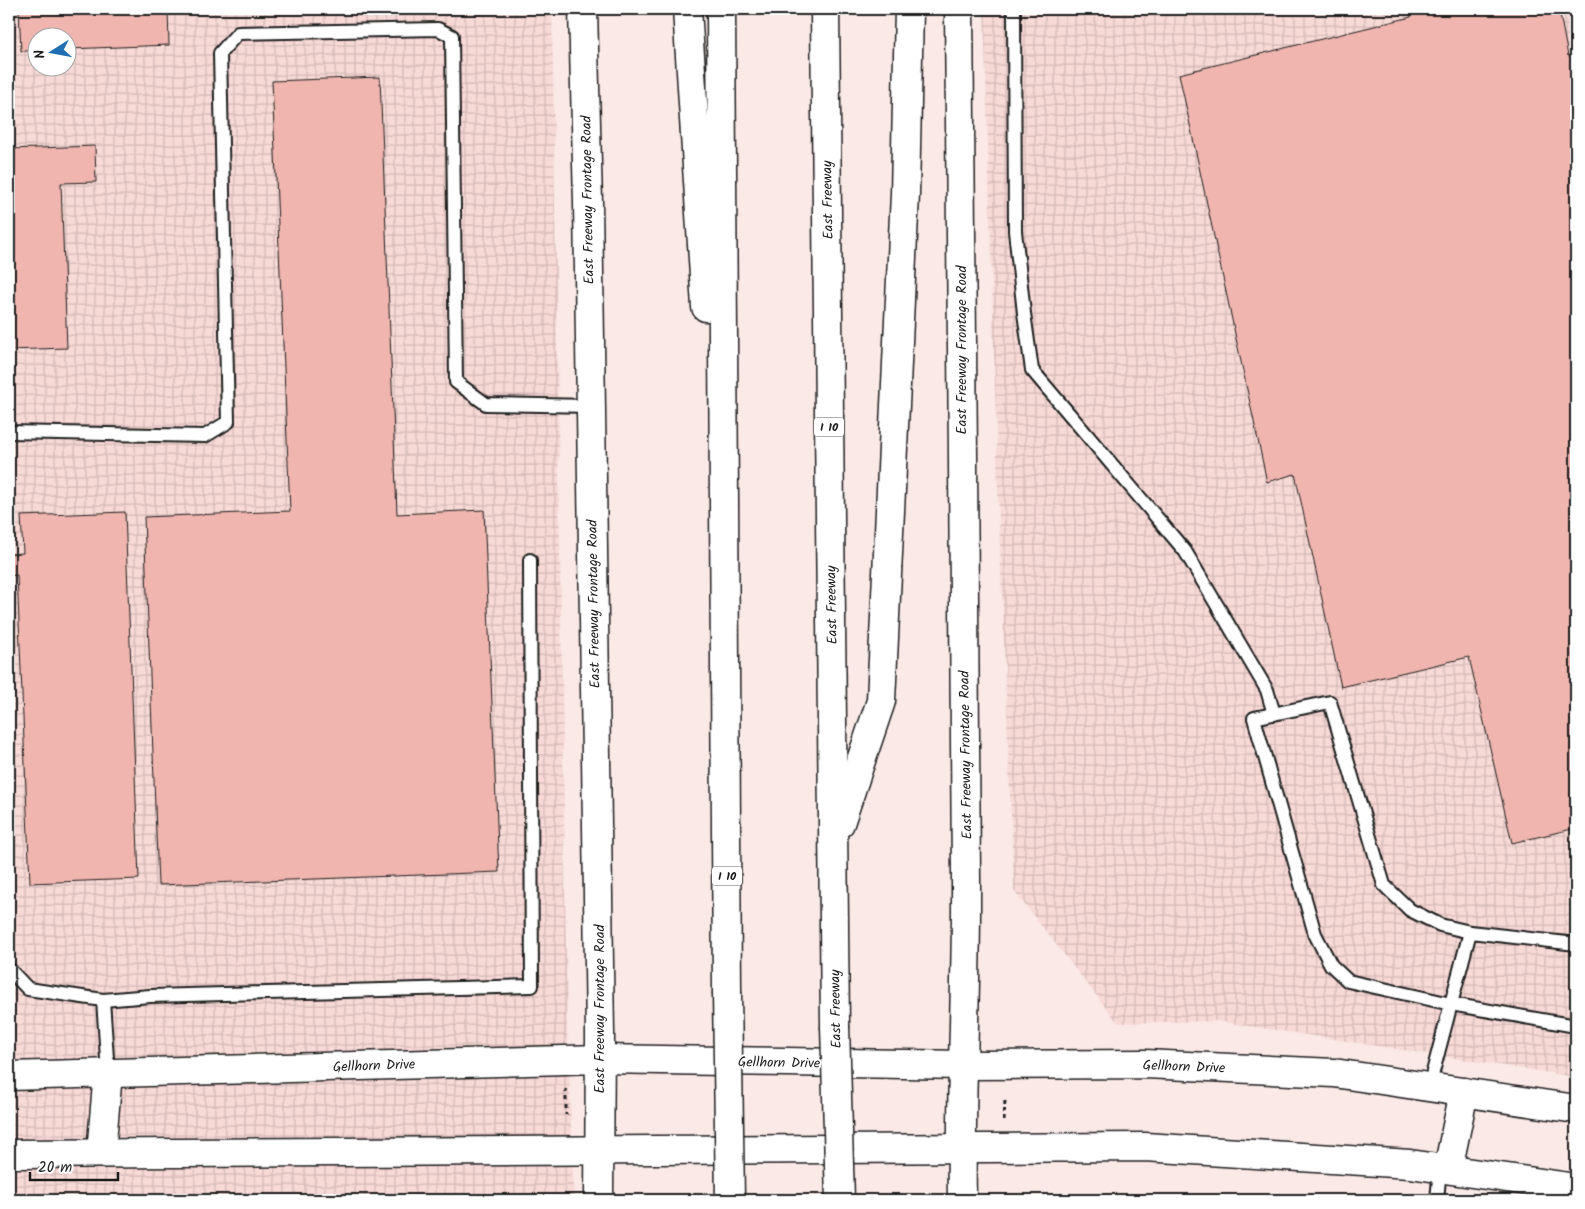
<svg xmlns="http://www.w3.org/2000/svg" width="1585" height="1209" viewBox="0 0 1585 1209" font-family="Kalam,sans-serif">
	<defs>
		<pattern id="industrial-grid" width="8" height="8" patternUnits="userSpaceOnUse" patternTransform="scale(1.25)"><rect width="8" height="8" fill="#f7d9d6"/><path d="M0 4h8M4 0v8" fill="none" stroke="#d3bab7"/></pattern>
	</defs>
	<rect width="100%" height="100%" fill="#fae9e7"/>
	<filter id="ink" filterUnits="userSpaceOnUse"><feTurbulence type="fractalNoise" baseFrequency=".02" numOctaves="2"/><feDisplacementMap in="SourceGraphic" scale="10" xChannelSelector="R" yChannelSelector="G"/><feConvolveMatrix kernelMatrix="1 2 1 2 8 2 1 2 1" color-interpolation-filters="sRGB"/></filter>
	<g filter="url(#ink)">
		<g fill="url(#industrial-grid)" fill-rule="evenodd">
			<path d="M9 9H552L567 1025 574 1200H9ZM38 38H68V68H38Z"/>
			<path d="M984 9H1576V1077L1217 1021 1118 1023 1014 891 999 521Z"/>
		</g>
		<g fill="#f0b5af" stroke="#1c1c1c">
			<path d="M19 9H168L169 45 68 49V38H38V51H21Z"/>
			<path d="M1409 9H1559L1568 56 1576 54V828L1512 843 1469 657 1341 687 1295 474 1267 482 1179 74 1411 17Z"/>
			<path d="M380 77 397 514 484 510 499 872 158 885 144 517 290 511 272 81Z"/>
			<path d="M95 146 96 182 61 183 67 348 9 350V149Z"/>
			<path d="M125 512 139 879 30 883 17 575 9 576V554L23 553 21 516Z"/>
		</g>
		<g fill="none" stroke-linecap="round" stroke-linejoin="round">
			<defs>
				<g id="service">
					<path d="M1014 9 1015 231 1024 313 1032 370 1185 551 1267 690 1274 714"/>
					<path d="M9 432 205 436 228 422 220 53 238 33 438 29 452 36 456 382 486 404 591 406"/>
					<path d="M1576 944 1470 932 1440 925 1410 910 1384 885 1330 702 1254 718 1315 934 1331 965 1348 981 1451 1004 1576 1026"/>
					<path d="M9 969 28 989 103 1000 108 1073"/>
					<path d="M103 1000 150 996 532 986 530 560"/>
					<path d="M1429 1087 1470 932"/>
					<path d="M1437 1200 1440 1168"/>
				</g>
				<g id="secondary">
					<path d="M583 9 588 203 600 1034 599 1200"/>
					<path d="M959 9C961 298 965 588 966 877 967 985 960 1093 962 1200"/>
					<path d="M9 1076 600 1059 964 1065 1145 1064 1334 1073 1576 1109"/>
					<path d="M101 1153 108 1073"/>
					<path d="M9 1154 1145 1147 1410 1164 1576 1188"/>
					<path d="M1448 1169 1464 1092"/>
				</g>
				<g id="motorway">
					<path d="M687 9 706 307"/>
					<path d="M721 9 727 992"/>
					<path d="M825 9 835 1026"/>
					<path d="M840 823 881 701 905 194 909 9"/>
				</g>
			</defs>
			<use href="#service" stroke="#1c1c1c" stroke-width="16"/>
			<use href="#secondary" stroke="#1c1c1c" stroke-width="31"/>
			<use href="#motorway" stroke="#1c1c1c" stroke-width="31"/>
			<g stroke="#1c1c1c" stroke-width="3" stroke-dasharray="4 4" stroke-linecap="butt">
				<path d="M566 1089V1115"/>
				<path d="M1004 1121 1005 1100"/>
			</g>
			<use href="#service" stroke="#fff" stroke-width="12"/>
			<use href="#secondary" stroke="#fff" stroke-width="28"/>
			<use href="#motorway" stroke="#fff" stroke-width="28"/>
			<defs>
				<g id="motorway-bridge">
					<path d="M727 992 730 1200"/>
					<path d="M835 1026 840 1200"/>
				</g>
			</defs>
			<use href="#motorway-bridge" stroke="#1c1c1c" stroke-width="31" stroke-linecap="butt"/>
			<use href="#motorway-bridge" stroke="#fff" stroke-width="28"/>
		</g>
	</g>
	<g text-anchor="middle" stroke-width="4" stroke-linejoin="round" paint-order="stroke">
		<g fill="#fff" stroke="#606060" stroke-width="1">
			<rect x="814" y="417.5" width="30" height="19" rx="4"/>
			<rect x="712" y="866.5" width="30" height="19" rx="4"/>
		</g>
		<g font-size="12" font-weight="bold" fill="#1c1c1c">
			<text x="829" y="431">I 10</text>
			<text x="727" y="880">I 10</text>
		</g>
		<g font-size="14" fill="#1c1c1c" stroke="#fff">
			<text transform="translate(587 200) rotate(-91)" y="5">East Freeway Frontage Road</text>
			<text transform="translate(827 200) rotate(-91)" y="5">East Freeway</text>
			<text transform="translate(961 350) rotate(-90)" y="5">East Freeway Frontage Road</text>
			<text transform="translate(593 604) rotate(-91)" y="5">East Freeway Frontage Road</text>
			<text transform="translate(831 605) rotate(-91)" y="5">East Freeway</text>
			<text transform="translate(965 755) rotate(-91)" y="5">East Freeway Frontage Road</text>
			<text transform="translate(599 1009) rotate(-90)" y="5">East Freeway Frontage Road</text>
			<text transform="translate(835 1009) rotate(-91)" y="5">East Freeway</text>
			<text transform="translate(779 1062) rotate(1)" y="5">Gellhorn Drive</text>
			<text transform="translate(374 1065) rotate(-2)" y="5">Gellhorn Drive</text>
			<text transform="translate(1184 1066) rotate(2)" y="5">Gellhorn Drive</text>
		</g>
	</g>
	<rect width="1585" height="1209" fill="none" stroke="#fff" stroke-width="30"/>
	<rect x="15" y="15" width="1555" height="1179" fill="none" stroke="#1c1c1c" stroke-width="2" filter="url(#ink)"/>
	<g transform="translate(52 52) rotate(259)"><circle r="24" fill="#ffffff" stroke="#a4a4a4"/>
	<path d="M0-4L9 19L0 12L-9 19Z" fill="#1f6fb2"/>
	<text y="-8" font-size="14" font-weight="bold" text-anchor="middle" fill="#1c1c1c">N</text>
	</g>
	<path d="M30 1172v8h88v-8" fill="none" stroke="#1c1c1c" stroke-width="2.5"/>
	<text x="38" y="1172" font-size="15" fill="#1c1c1c" stroke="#ffffff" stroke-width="4" paint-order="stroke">20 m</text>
</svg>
